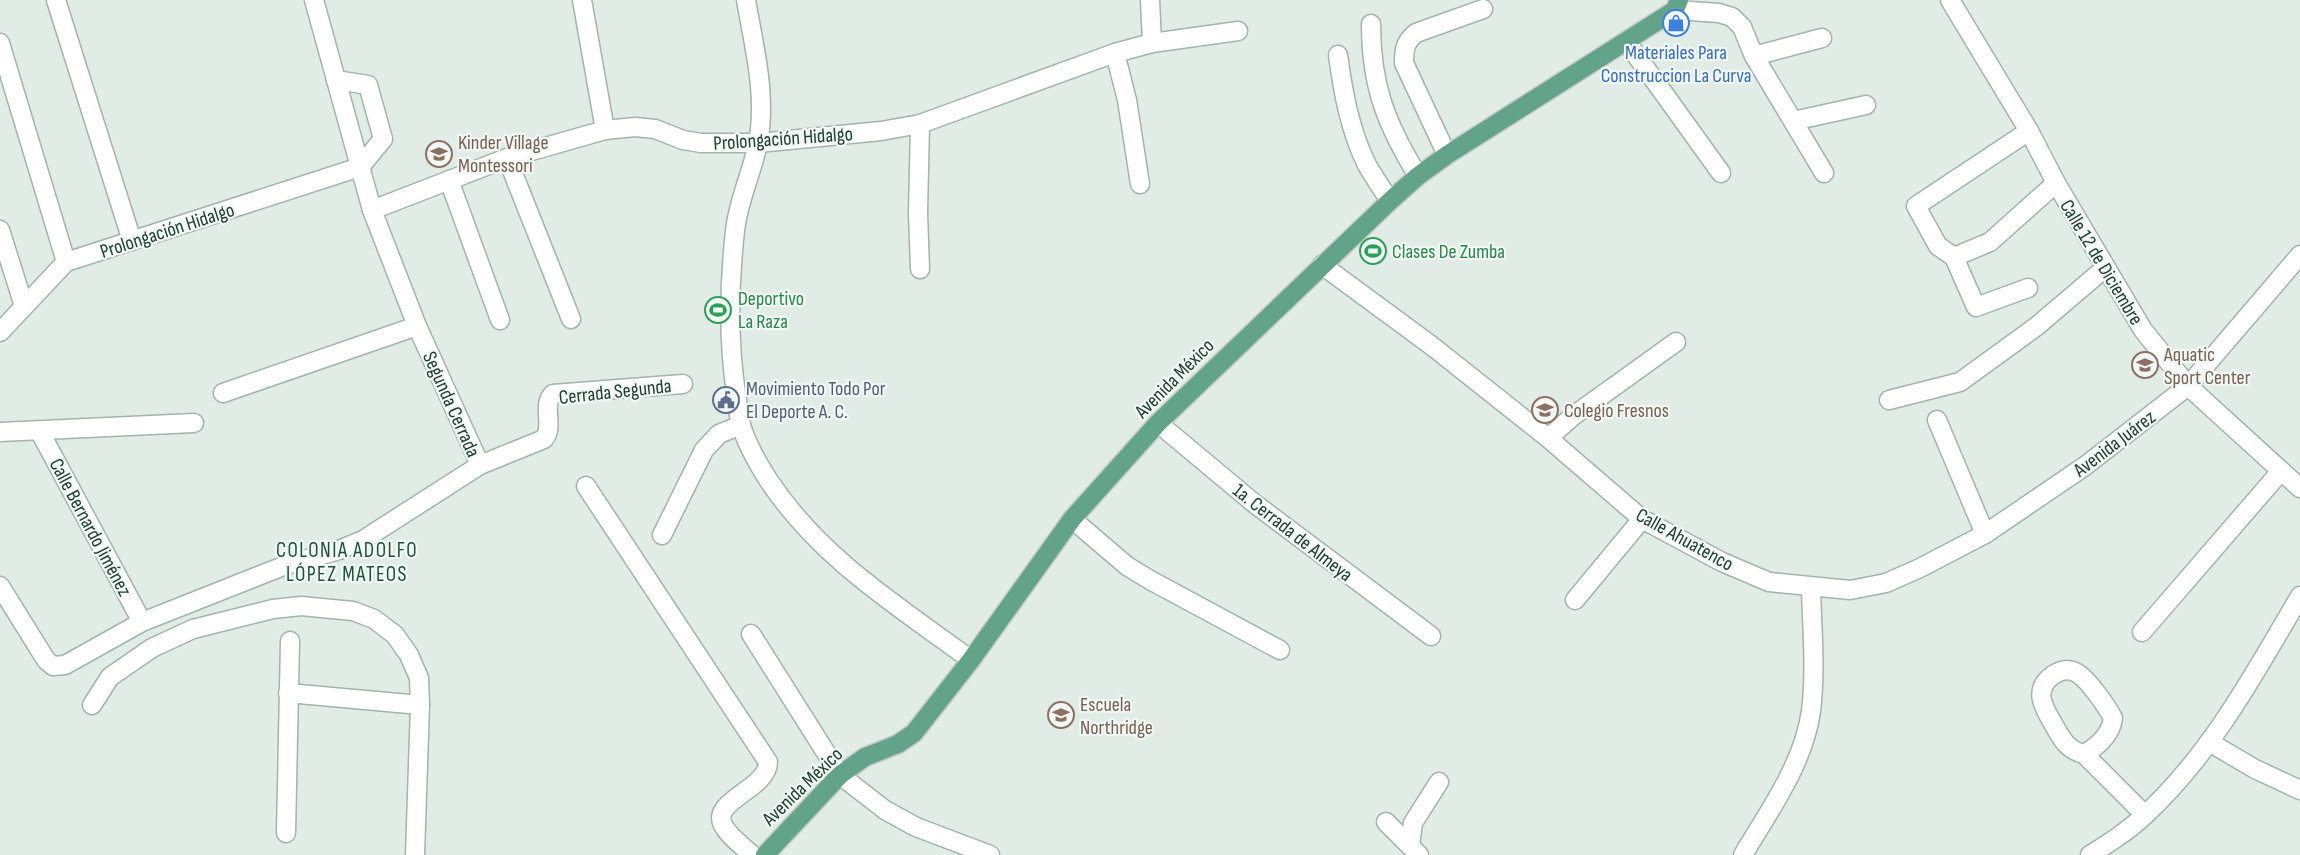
<svg xmlns="http://www.w3.org/2000/svg" width="2300" height="855" viewBox="0 0 2300 855" font-family="'Sofia Sans Condensed',sans-serif">
	<rect width="100%" height="100%" fill="#e0ece5"/>
	<g fill="none" stroke-linecap="round" stroke-linejoin="round">
		<defs>
			<g id="minor">
				<path d="M56 0 132 241"/>
				<path d="M314 0 372 210 417 326 480 465"/>
				<path d="M582 0 605 130"/>
				<path d="M746 0C754 47 767 95 758 143 752 173 738 201 735 231 729 285 728 340 736 393 738 404 738 415 741 425 747 445 758 464 769 481 821 559 898 606 971 660"/>
				<path d="M1150 0 1152 43"/>
				<path d="M1950 0 2029 131 2056 183 2143 330 2188 386 2300 488"/>
				<path d="M1675 10 1719 13 1732 17 1742 27 1754 56 1824 173"/>
				<path d="M1371 24C1371 86 1386 124 1418 176"/>
				<path d="M1626 41 1721 173"/>
				<path d="M0 43 66 262"/>
				<path d="M1115 53 1127 100 1140 184"/>
				<path d="M1338 55C1343 92 1350 131 1367 165 1374 177 1382 189 1390 201"/>
				<path d="M1754 56 1822 38"/>
				<path d="M336 80 368 85 383 139 360 167"/>
				<path d="M1793 121 1866 105"/>
				<path d="M920 124 918 213 920 269"/>
				<path d="M2029 131 1916 206 1938 246 1954 257 1990 242 2056 183"/>
				<path d="M1447 155 1404 63C1404 49 1405 42 1416 33L1483 9"/>
				<path d="M507 158 571 319"/>
				<path d="M449 180 500 320"/>
				<path d="M372 210 507 158 605 130 635 127 655 129 683 140 701 143H758L881 131 920 124 1115 53 1152 43 1238 31"/>
				<path d="M0 230 24 306"/>
				<path d="M1954 257 1976 307 2028 288"/>
				<path d="M1322 265 1432 346 1548 438 1642 519 1722 562 1769 582 1850 590 1886 583 1920 568 1985 534 2085 466 2188 386 2300 255"/>
				<path d="M0 332 66 262 360 167"/>
				<path d="M223 393 417 326"/>
				<path d="M1889 400 1960 382 2037 326 2105 268"/>
				<path d="M1937 420 1985 534"/>
				<path d="M1158 423 1255 504 1431 636"/>
				<path d="M0 432 194 423"/>
				<path d="M40 432 142 622"/>
				<path d="M1548 438 1573 416 1676 342"/>
				<path d="M586 486 768 762C768 789 710 801 723 825 729 837 743 846 752 855"/>
				<path d="M1072 519 1127 566 1150 580 1280 650"/>
				<path d="M662 535 704 450 719 434 741 425"/>
				<path d="M0 586 46 660 53 666 65 665 142 622 286 565 339 550 363 540 480 465 544 439C555 426 541 406 553 394L683 384"/>
				<path d="M1575 600 1642 519"/>
				<path d="M2142 632 2281 471"/>
				<path d="M751 634 840 775 885 810 916 827 990 855"/>
				<path d="M288 693 420 705"/>
				<path d="M92 705 110 677 152 648 193 629 273 609 301 606 353 611 374 619 395 635 409 655 419 678 420 705 415 855"/>
				<path d="M2209 742 2255 769 2300 790"/>
				<path d="M2084 754C2098 746 2111 734 2113 718 2107 707 2087 677 2075 672 2067 668 2059 671 2053 675 2031 691 2045 709 2055 727 2063 741 2068 750 2084 754L2145 815"/>
				<path d="M1386 822 1419 855"/>
				<path d="M286 833 290 641"/>
				<path d="M1410 845 1413 823 1439 782"/>
				<path d="M1743 855C1769 811 1804 763 1811 711 1816 671 1812 628 1811 588"/>
				<path d="M2090 855C2109 843 2128 831 2145 815 2211 754 2255 673 2300 596"/>
			</g>
			<path id="major" d="M765 855 840 775 865 757 898 744 914 733 971 660 1072 519 1158 423 1390 201 1418 176 1447 155 1675 10 1679 0"/>
		</defs>
		<use href="#minor" stroke="#a3b4ab" stroke-width="21"/>
		<use href="#major" stroke="#c1c8c5" stroke-width="21"/>
		<use href="#minor" stroke="#fff" stroke-width="18"/>
		<use href="#major" stroke="#63a38a" stroke-width="18"/>
	</g>
	<defs>
		<symbol id="shop-ring" viewBox="-11 -11 22 22"><circle r="9.5" fill="#f1f8f3" stroke="#3f7fe0" stroke-width="1.5"/><path d="M-5-2.5h2.3a2.7 3.5 0 0 1 5.4 0H5L5.5 6h-11ZM-1.5-2.5h3a1.5 2.3 0 0 0-3 0Z" fill="#3f7fe0"/></symbol>
		<symbol id="school-ring" viewBox="-11 -11 22 22"><circle r="9.5" fill="#f1f8f3" stroke="#8d6e63" stroke-width="1.5"/><path d="M0-5L7-2L0 1L-7-2ZM-4 1L0 2.5L4 1V4Q0 6-4 4Z" fill="#8d6e63"/></symbol>
		<symbol id="stadium-ring" viewBox="-11 -11 22 22"><circle r="9.5" fill="#f1f8f3" stroke="#2e9e5b" stroke-width="1.5"/><path d="M0-5a6.5 5 0 1 0 0 10a6.5 5 0 1 0 0-10ZM-3.5-1.8h7v3.6h-7Z" fill="#2e9e5b"/></symbol>
		<symbol id="civic-ring" viewBox="-11 -11 22 22"><circle r="9.5" fill="#f1f8f3" stroke="#5c6f8a" stroke-width="1.5"/><path d="M-.6-6.5H3V-4.5H.6V-3L4-1V1h2V6H-6V1h2V-1L-.6-3ZM-1.2 2.5V6h2.4V2.5Z" fill="#5c6f8a"/></symbol>
	</defs>
	<g fill-rule="evenodd">
		<use href="#shop-ring" x="1661" y="8" width="30" height="30"/>
		<use href="#school-ring" x="424" y="139" width="30" height="30"/>
		<use href="#stadium-ring" x="1358" y="236" width="30" height="30"/>
		<use href="#stadium-ring" x="703" y="295" width="30" height="30"/>
		<use href="#school-ring" x="2130" y="350" width="30" height="30"/>
		<use href="#civic-ring" x="711" y="385" width="30" height="30"/>
		<use href="#school-ring" x="1530" y="395" width="30" height="30"/>
		<use href="#school-ring" x="1046" y="700" width="30" height="30"/>
	</g>
	<g text-anchor="middle" stroke-width="4.5" stroke-linejoin="round" paint-order="stroke">
		<g font-size="20" fill="#366cbe" stroke="#f1f8f3">
			<text x="1676" y="59">Materiales Para<tspan x="1676" dy="23">Construccion La Curva</tspan></text>
		</g>
		<g font-size="20" fill="#203c31" stroke="#f1f8f3">
			<text transform="translate(783 138) rotate(-4)" y="7">Prolongación Hidalgo</text>
			<text transform="translate(167 230) rotate(-18)" y="7">Prolongación Hidalgo</text>
			<text transform="translate(2102 262) rotate(59)" y="7">Calle 12 de Diciembre</text>
			<text transform="translate(1174 378) rotate(-45)" y="7">Avenida México</text>
			<text transform="translate(615 391) rotate(-6)" y="7">Cerrada Segunda</text>
			<text transform="translate(452 404) rotate(66)" y="7">Segunda Cerrada</text>
			<text transform="translate(2114 443) rotate(-37)" y="7">Avenida Juárez</text>
			<text transform="translate(91 527) rotate(62)" y="7">Calle Bernardo Jiménez</text>
			<text transform="translate(1293 532) rotate(38)" y="7">1a. Cerrada de Almeya</text>
			<text transform="translate(1685 539) rotate(29)" y="7">Calle Ahuatenco</text>
			<text transform="translate(802 786) rotate(-44)" y="7">Avenida México</text>
		</g>
		<g font-size="20" fill="#785e54" stroke="#f1f8f3" text-anchor="start">
			<text x="458" y="149">Kinder Village<tspan x="458" dy="23">Montessori</tspan></text>
			<text x="2164" y="361">Aquatic<tspan x="2164" dy="23">Sport Center</tspan></text>
			<text x="1564" y="417">Colegio Fresnos</text>
			<text x="1080" y="711">Escuela<tspan x="1080" dy="23">Northridge</tspan></text>
		</g>
		<g font-size="20" fill="#27864d" stroke="#f1f8f3" text-anchor="start">
			<text x="1392" y="258">Clases De Zumba</text>
			<text x="738" y="305">Deportivo<tspan x="738" dy="23">La Raza</tspan></text>
		</g>
		<g font-size="20" fill="#4e5e75" stroke="#f1f8f3" text-anchor="start">
			<text x="746" y="395">Movimiento Todo Por<tspan x="746" dy="23">El Deporte A. C.</tspan></text>
		</g>
		<g font-size="21" letter-spacing="1.5" fill="#1b4f3c" stroke="#f1f8f3">
			<text x="347" y="557">COLONIA ADOLFO<tspan x="347" dy="24">LÓPEZ MATEOS</tspan></text>
		</g>
	</g>
</svg>
